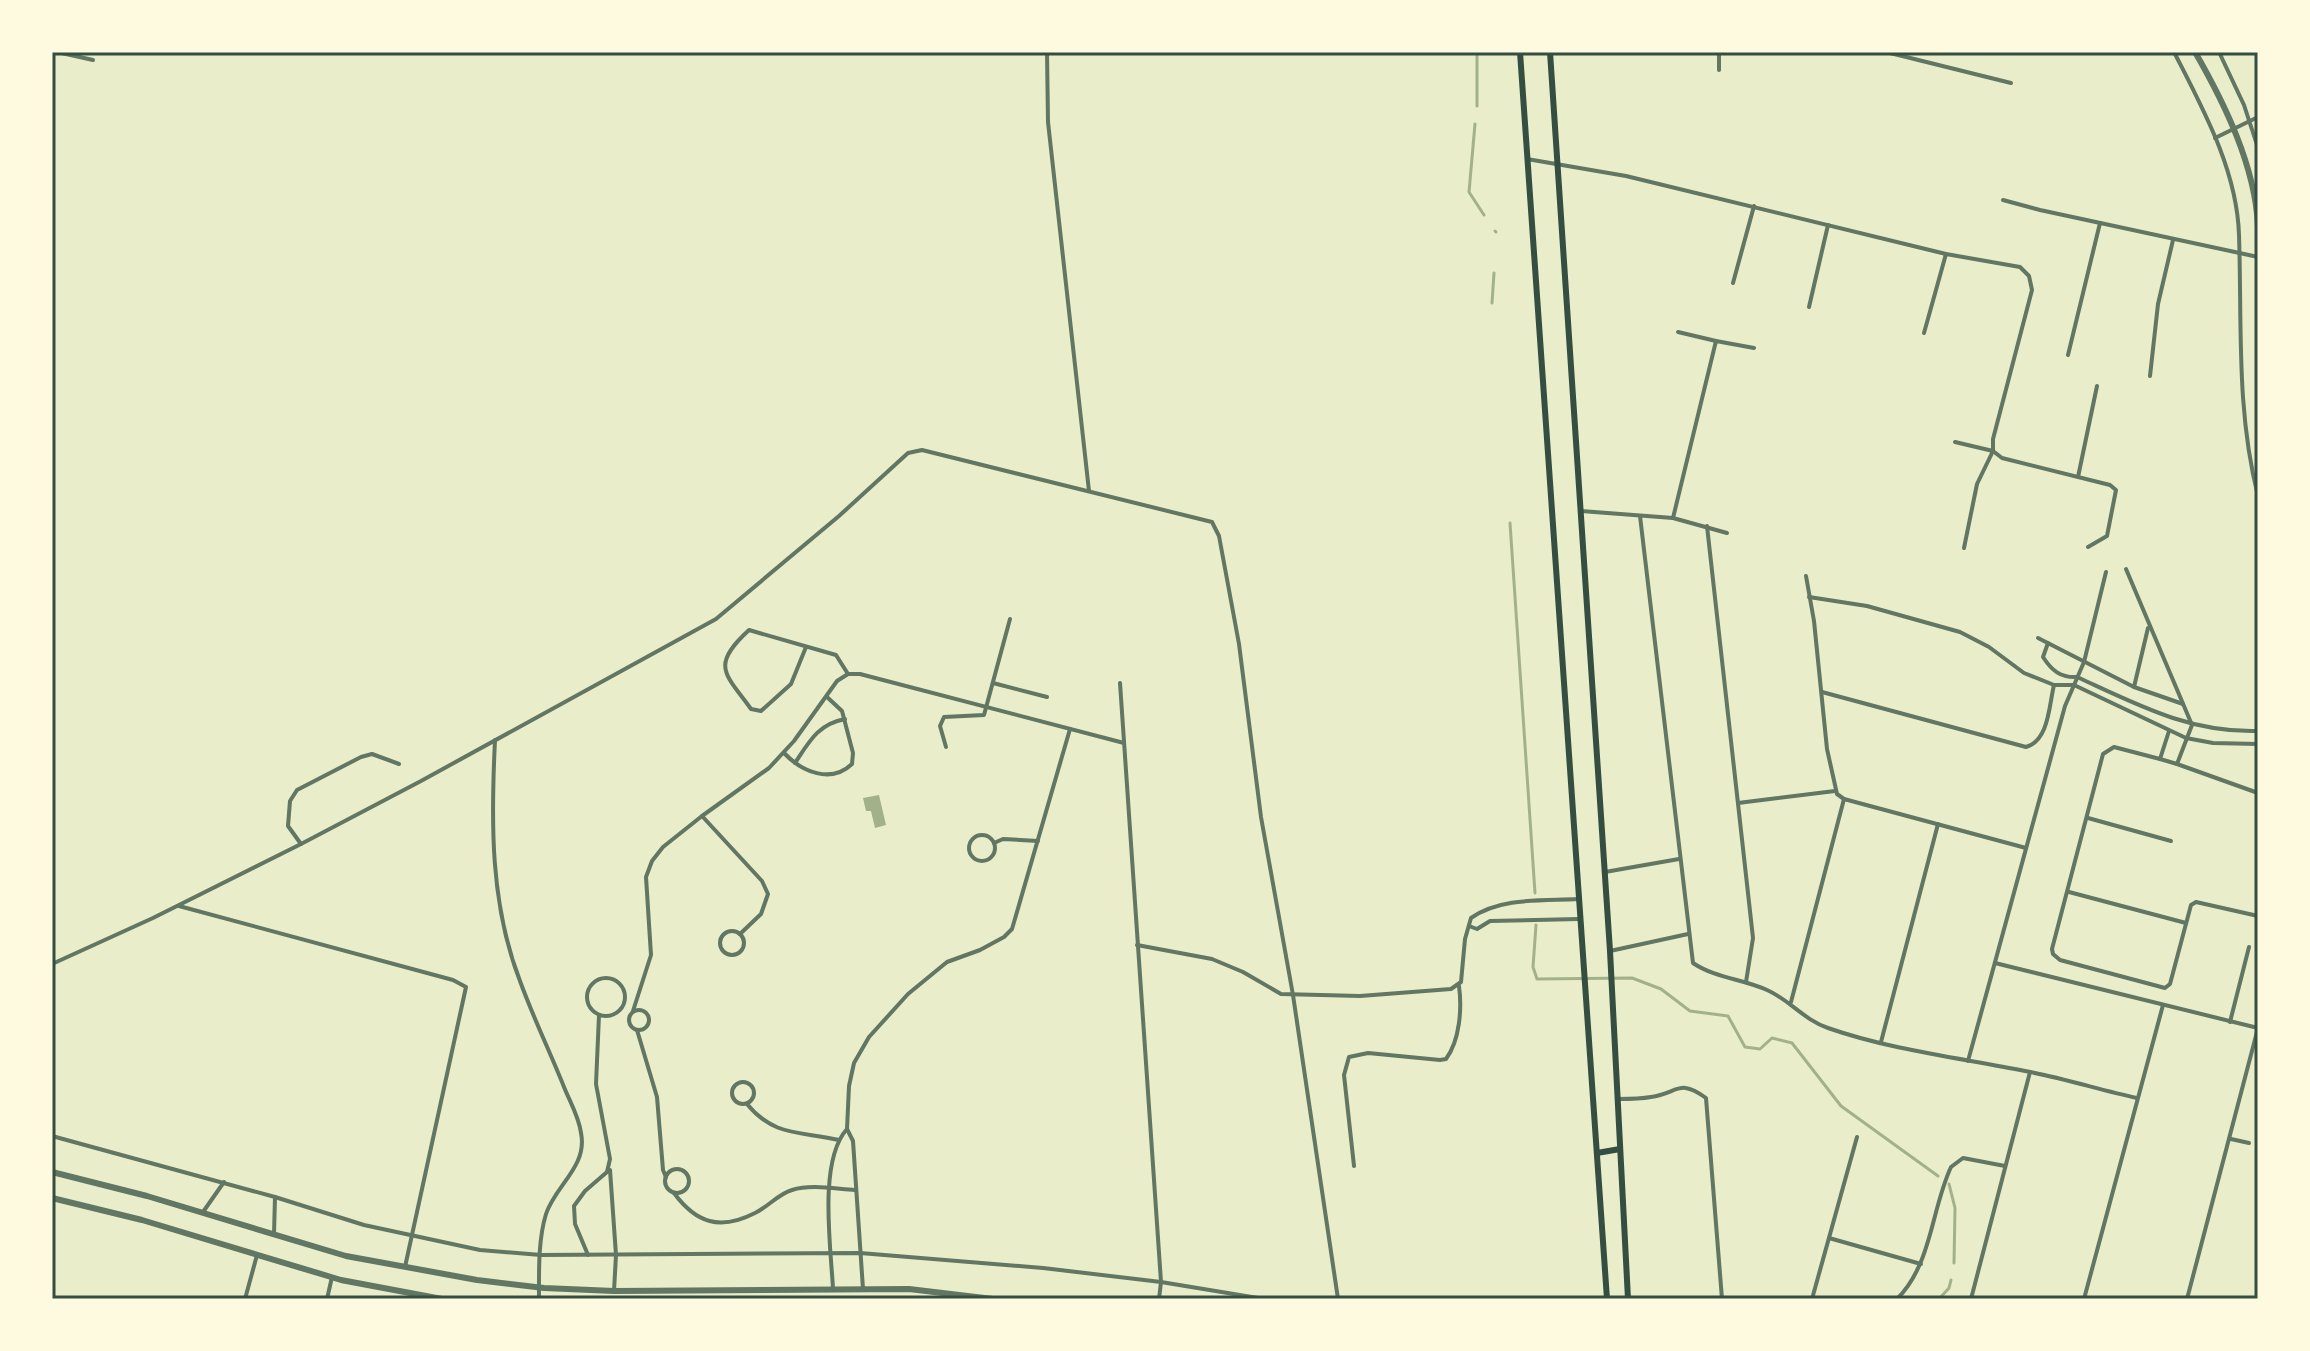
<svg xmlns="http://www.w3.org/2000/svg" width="2310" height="1351" viewBox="0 0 2310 1351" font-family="'Source Serif 4',serif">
	<rect width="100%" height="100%" fill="#e9edc9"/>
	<path fill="#a3b18a" d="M879 795 886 825 875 828 871 811H866L863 798Z"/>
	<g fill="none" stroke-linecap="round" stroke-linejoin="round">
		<g stroke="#a3b18a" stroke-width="3">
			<path d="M1477 52V106"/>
			<path d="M1475 124 1469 192 1484 215"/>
			<path d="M1495 231 1496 232"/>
			<path d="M1492 303 1494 273"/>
			<path d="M1510 523 1535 893"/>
			<path d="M1536 925 1533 967 1537 979 1632 978 1661 989 1690 1011 1728 1016 1745 1047 1760 1049 1772 1038 1792 1043 1841 1106 1938 1176"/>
			<path d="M1949 1184 1955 1208 1954 1263"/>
			<path d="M1939 1299 1949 1288 1951 1280"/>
		</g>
		<g stroke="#617663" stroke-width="4">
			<path d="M57 52 93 60"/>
			<path d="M1047 52 1048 122 1089 491"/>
			<path d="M1719 52V70"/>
			<path d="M1886 52 2011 83"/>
			<path d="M2174 52C2203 109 2237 170 2239 235 2242 323 2236 410 2258 496"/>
			<path d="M2219 52 2244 105 2258 148"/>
			<path d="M2215 138 2258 117"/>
			<path d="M1527 159 1626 176 1946 254 2020 267 2029 276 2032 290 1993 439V451L2002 458 2110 485 2116 490 2107 536 2088 547"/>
			<path d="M2003 200 2040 210 2258 257"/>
			<path d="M1733 283 1754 206"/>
			<path d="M1809 307 1828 225"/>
			<path d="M1678 332 1716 341"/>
			<path d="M1924 333 1946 254"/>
			<path d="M2068 355 2100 223"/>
			<path d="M2150 376 2158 304 2173 240"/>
			<path d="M1955 442 1993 451 1977 484 1964 548"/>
			<path d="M2078 477 2097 386"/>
			<path d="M1581 511 1673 518 1727 533"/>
			<path d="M1640 516 1693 963C1715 978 1743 979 1767 990 1790 1000 1804 1020 1828 1028 1891 1050 1960 1058 2025 1071 2063 1078 2100 1090 2137 1098"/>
			<path d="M1673 518 1716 341 1754 348"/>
			<path d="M1707 526 1753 938 1746 982"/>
			<path d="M2126 569 2192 725 2177 764 2258 793"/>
			<path d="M1806 576 1814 621 1827 749 1837 794 1844 799 2026 848"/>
			<path d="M1809 597 1867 606 1960 632 1989 647 2024 673 2054 685H2074L2186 738 2213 743 2258 744"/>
			<path d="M2038 638 2134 687 2183 704"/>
			<path d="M2048 643 2043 657C2052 671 2061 678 2077 677 2138 705 2190 733 2258 731"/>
			<path d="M806 647 791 684 761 711 751 709C725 673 710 666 749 630L836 655 848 674"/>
			<path d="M993 683 1047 697"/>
			<path d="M1120 683 1161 1282 1159 1299"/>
			<path d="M2134 687 2148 628"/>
			<path d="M1822 692 2026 747C2049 741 2049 705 2054 685"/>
			<path d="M2169 731 2160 759 2114 747 2103 754 2052 949 2053 954 2060 960 2165 988 2170 984 2191 905 2196 902 2258 916"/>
			<path d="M495 740C491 821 490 904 520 981 533 1017 550 1052 564 1087 570 1102 579 1117 581 1133 588 1166 555 1186 546 1214 538 1240 539 1272 539 1299"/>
			<path d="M946 747 940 726 944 717 984 715 1010 619"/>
			<path d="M784 753C802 772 831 784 852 764L853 753 842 711 827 697"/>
			<path d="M2160 759 2177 764"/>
			<path d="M795 763C809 742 818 724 845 719"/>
			<path d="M1738 803 1835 791"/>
			<path d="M702 816 762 881 768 894 761 914 740 934"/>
			<path d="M2088 818 2171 841"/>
			<circle cx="982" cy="848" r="13"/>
			<path d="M994 843 1003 839 1038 841"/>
			<path d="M301 844 288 826 290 801 297 790 361 757 372 754 399 764"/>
			<path d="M1605 872 1679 859"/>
			<path d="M2069 892 2186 923"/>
			<path d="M179 906 453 980 466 987 405 1267"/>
			<path d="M1469 926 1477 929 1490 921 1579 919"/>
			<circle cx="732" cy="943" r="12"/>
			<path d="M1137 945 1212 959 1243 972 1281 994 1360 996 1451 989 1461 982 1465 939 1471 918C1501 897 1543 901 1578 899"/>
			<path d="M1610 951 1688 934"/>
			<path d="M1995 963 2258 1028"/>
			<path d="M52 964 153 918 301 844 421 781 716 619 839 516 908 453 922 450 1212 522 1219 536 1239 644 1261 817 1293 995 1338 1299"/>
			<circle cx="606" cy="997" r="19"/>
			<path d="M1791 1002 1844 799"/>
			<circle cx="639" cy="1020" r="10"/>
			<path d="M633 1011 651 955 646 877 652 861 663 847 702 816 769 768 794 741 837 681 848 674H860L1124 743"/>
			<path d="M2230 1022 2249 947"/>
			<path d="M637 1030 657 1097 663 1170 666 1177"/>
			<path d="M1881 1042 1938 824"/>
			<path d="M1968 1061 2065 706 2084 662 2106 572"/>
			<circle cx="743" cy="1093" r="11"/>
			<path d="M1618 1099C1629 1099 1640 1099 1651 1097 1678 1093 1679 1078 1706 1098L1722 1299"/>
			<path d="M747 1104C774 1137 800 1131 839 1140"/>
			<path d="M52 1136 275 1197 364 1225 480 1250 541 1255 860 1253 1043 1268 1161 1282 1264 1299"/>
			<path d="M2231 1139 2249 1143"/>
			<path d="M1354 1166 1344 1075 1349 1057 1368 1053 1440 1060 1446 1059C1460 1040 1462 1008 1459 986"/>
			<circle cx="677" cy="1181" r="12"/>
			<path d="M610 1170 616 1255 614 1291"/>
			<path d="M674 1193C696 1223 720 1231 755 1213 768 1207 778 1194 792 1190 811 1184 836 1189 855 1190"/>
			<path d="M203 1212 224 1182"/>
			<path d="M274 1234 275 1197"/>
			<path d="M1829 1238 1921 1264"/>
			<path d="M588 1255 575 1224 574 1206 585 1191 607 1172 610 1159 596 1084 599 1015"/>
			<path d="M833 1289C831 1248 818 1161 847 1129"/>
			<path d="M863 1289 853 1141 847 1129 849 1086 854 1063 869 1037 908 994 947 962 980 950 1004 937 1012 929 1070 729"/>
			<path d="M245 1299 257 1255"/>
			<path d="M327 1299 332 1277"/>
			<path d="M1812 1299 1857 1137"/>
			<path d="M1897 1299C1932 1264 1931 1210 1951 1167L1963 1158 2005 1166"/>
			<path d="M1971 1299 2030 1072"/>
			<path d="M2084 1299 2163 1005"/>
			<path d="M2187 1299 2258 1028"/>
		</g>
		<g stroke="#617663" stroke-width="6">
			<path d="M2195 52C2225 104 2255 166 2258 226"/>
			<path d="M52 1172 147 1196 346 1256 477 1280 544 1288 614 1291 909 1289 993 1299"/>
			<path d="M52 1198 142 1220 341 1280 442 1299"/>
		</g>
		<g stroke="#344e41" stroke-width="6">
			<path d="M1520 52 1607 1299"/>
			<path d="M1550 52 1610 951 1628 1299"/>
			<path d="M1597 1153 1620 1149"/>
		</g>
	</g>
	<rect width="2310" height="1351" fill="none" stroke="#fefae0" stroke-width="108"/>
	<rect x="54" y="54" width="2202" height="1243" fill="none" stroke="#344e41" stroke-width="3"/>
</svg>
